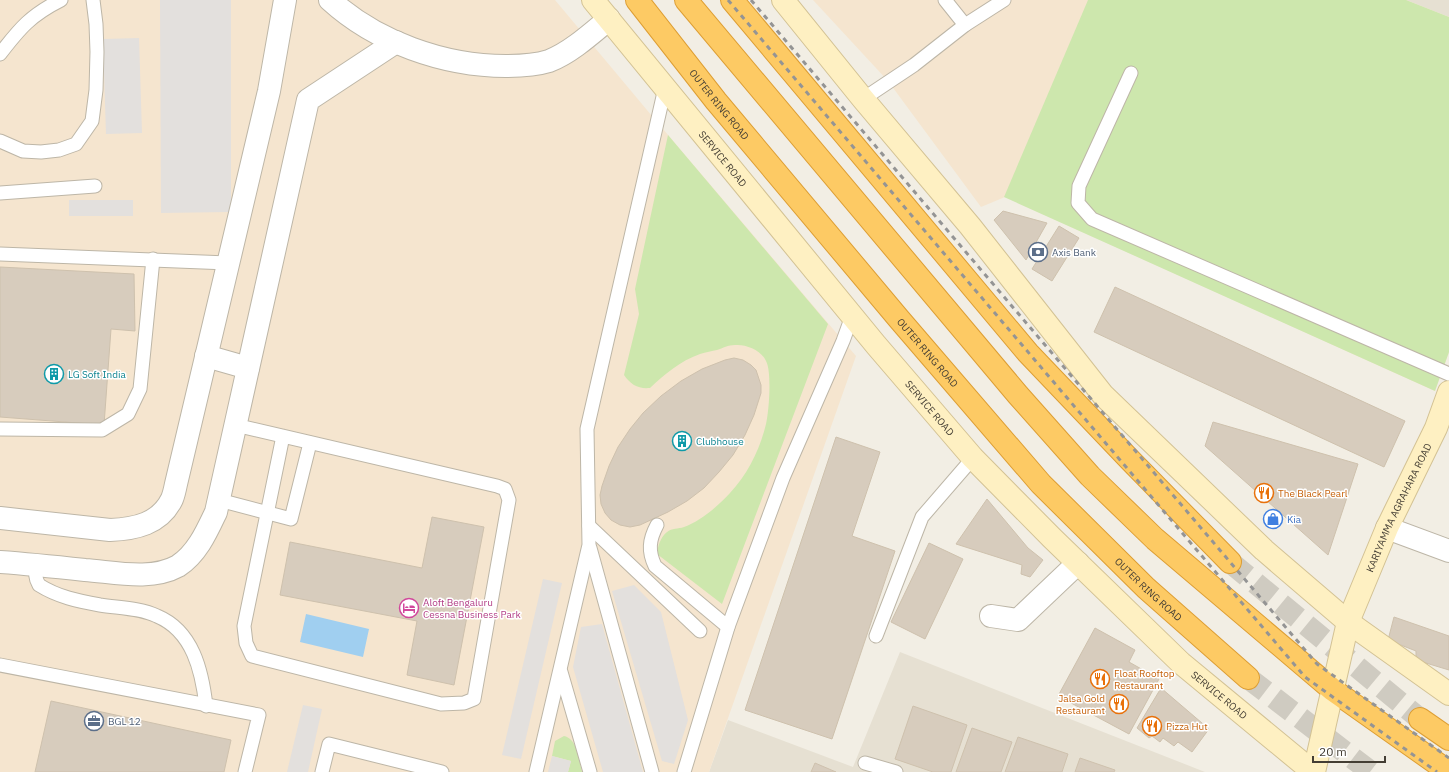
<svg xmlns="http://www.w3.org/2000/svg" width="1449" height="772" viewBox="0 0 1449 772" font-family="'IBM Plex Sans',sans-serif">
	<rect width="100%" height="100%" fill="#f2eee4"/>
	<g fill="#e6e0d2">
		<path d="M1406 0H1449V17Z"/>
		<path d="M900 652 1205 772H709L728 720 853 767Z"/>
	</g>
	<g fill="#f5e5cf">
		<path d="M0 0H555L657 122 856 356 709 772H0Z"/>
		<path d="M813 0H1406L1449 17V352L1435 391 1005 197 981 207 888 81Z"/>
	</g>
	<g fill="#cde7ad">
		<path d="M1088 0H1406L1449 17V352L1435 391 1004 197Z"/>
		<path d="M668 135 828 324 722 604 657 554C658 546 660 538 667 532 672 528 678 529 684 527 701 521 718 506 730 493 748 474 760 449 766 424 769 411 772 372 766 361 761 350 746 344 735 345 728 345 723 348 717 350 712 351 706 352 700 354 680 361 665 374 650 388 638 389 631 385 624 375L639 314 635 289Z"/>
		<path d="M564 736C578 739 579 761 582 772H568L571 761 552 756 555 741Z"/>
	</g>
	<g fill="#e3e0dd">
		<path d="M160 0H231V212L161 213Z"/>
		<path d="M139 38 142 133 106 134 103 39Z"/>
		<rect x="69" y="200" width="64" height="16"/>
		<path d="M543 579 562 583 521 759 502 755Z"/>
		<path d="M634 585 661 612 688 720 674 764 662 761 612 591Z"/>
		<path d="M602 624 643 772H603L573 667 581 627Z"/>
		<path d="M303 705 322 709 308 772H287Z"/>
		<path d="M552 756 571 761 568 772H548Z"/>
	</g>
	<path fill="#a0cff0" d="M306 614 369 629 363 657 300 642Z"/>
	<g fill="#d7ccbd" stroke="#cec1ad">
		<path d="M1003 211 1047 223 1026 260 994 220Z"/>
		<path d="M1059 226 1079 238 1052 281 1032 269Z"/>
		<path d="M0 267 134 274 135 331 111 329 104 425 0 417Z"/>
		<path d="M1115 287 1405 421 1384 467 1094 332Z"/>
		<path d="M734 358 743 360 751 365 756 370 761 385V393L754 415 745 435 733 455 719 472 704 488 687 501 668 512 640 525 630 527 620 525 611 520 605 513 601 504 600 495 602 486 609 466 618 447 630 429 643 413 661 396 681 381 702 369 725 360Z"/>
		<path d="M1213 422 1358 464 1328 555 1205 446Z"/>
		<path d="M836 437 880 452 852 536 895 551 832 739 745 710Z"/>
		<path d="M987 499 1028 548 1043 560 1030 577 1021 574 1022 565 956 544Z"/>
		<path d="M432 517 484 527 454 685 407 675 417 621 280 595 290 542 422 568Z"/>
		<path d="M929 543 963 559 925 639 891 622Z"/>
		<path d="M1394 617 1449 636V670L1416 660V651L1388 640Z"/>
		<path d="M1095 628 1135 650 1129 662 1159 679 1129 734 1058 696Z"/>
		<path d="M1161 688 1209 729 1192 752 1178 742 1174 746 1163 738 1160 742 1152 736 1149 738 1137 728Z"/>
		<path d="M51 701 231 740 224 772H35Z"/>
		<path d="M913 706 967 725 951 772H933L895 759Z"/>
		<path d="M972 728 1012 742 1001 772H956Z"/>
		<path d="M1018 737 1068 754 1062 772H1005Z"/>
		<path d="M1080 758 1115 770 1114 772H1075Z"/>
		<path d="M815 763 836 772H811Z"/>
	</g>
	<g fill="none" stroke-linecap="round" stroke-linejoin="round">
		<g stroke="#cfcbc1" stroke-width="22" stroke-dasharray="22 11" stroke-linecap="butt">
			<path d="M1230 562 1420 719"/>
			<path d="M1248 678 1371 772"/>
		</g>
		<defs>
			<g id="lane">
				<path d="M945 0 965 25"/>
				<path d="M0 54C20 28 31 15 61 0"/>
				<path d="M1131 73 1079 186 1078 203 1092 219 1449 374"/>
				<path d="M863 99 914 65 965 25 1004 0"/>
				<path d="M0 141 23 151 41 152 59 150 76 144 92 121 96 90 97 52 96 24 93 0"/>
				<path d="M0 193 95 186"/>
				<path d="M0 254 228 263"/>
				<path d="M235 425 497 486 505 489 509 500 474 699 464 703 441 704 252 656 246 643 244 626 283 436"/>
				<path d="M0 429 102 430 128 414 140 389 153 259"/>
				<path d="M219 500 291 519 310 443"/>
				<path d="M657 525C649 540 648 551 655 566L728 627"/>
				<path d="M589 526 700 631"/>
				<path d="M590 548 652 772"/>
				<path d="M37 565C35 573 35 578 39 585 58 597 78 601 100 605 119 608 140 608 157 616 193 631 202 671 206 706"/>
				<path d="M876 636 922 517 973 458"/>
				<path d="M0 665 259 715 245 772"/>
				<path d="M561 672 590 772"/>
				<path d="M865 763 896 772"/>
				<path d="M322 772 329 744 442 772"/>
				<path d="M536 772 589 545 587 429 665 88"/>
				<path d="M684 772 728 627 783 478 843 341 852 316"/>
			</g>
			<g id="street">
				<path d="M330 0C376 42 444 66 506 66 520 66 536 65 549 61 570 53 591 34 609 19"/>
				<path d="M206 356 248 368"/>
				<path d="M0 518 110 530C135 529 160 524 172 499 174 494 175 489 176 484L269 91 285 0"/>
				<path d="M1387 528 1449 551"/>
				<path d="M0 562C28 564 57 567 85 570 114 572 151 581 178 566 197 554 207 531 216 512L308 100 396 42"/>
				<path d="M991 616 1018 620 1078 563"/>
			</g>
			<g id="secondary">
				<path id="s1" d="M593 0 876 345 973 458 1052 538 1181 663 1313 772"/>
				<path d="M783 0 863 99 970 226 1103 395 1264 550 1348 622 1449 694"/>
				<path id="s2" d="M1314 772 1348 622 1387 528 1436 428 1449 392"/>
			</g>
			<g id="highway">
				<path id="s3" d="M637 0 716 101 899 319 1041 484 1146 588 1248 678"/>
				<path d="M686 0 1018 395 1090 476 1155 539 1333 690 1449 772"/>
				<path d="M732 0 1028 353 1131 461 1230 562"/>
				<path d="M1420 719 1449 739"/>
			</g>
		</defs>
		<use href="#lane" stroke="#bdb6a7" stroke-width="15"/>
		<use href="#street" stroke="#bdb6a7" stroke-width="24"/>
		<use href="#secondary" stroke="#d3c294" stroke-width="24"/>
		<use href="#highway" stroke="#dd9e34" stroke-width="24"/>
		<use href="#lane" stroke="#fff" stroke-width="13"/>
		<use href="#street" stroke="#fff" stroke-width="22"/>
		<use href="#secondary" stroke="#fef0c2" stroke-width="22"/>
		<use href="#highway" stroke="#fdca64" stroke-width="22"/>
		<g stroke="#949494" stroke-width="3" stroke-dasharray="5 5" stroke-linecap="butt">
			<path d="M728 0 1305 677 1437 772"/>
			<path d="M751 0 1317 664 1449 758"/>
		</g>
	</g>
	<defs>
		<symbol id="bank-ring" viewBox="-11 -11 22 22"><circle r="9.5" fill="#fff" stroke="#5c6f8a" stroke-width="1.5"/><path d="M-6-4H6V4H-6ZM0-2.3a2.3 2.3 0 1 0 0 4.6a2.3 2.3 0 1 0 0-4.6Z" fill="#5c6f8a"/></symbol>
		<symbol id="building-ring" viewBox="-11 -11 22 22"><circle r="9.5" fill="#fff" stroke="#0f9aa8" stroke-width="1.5"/><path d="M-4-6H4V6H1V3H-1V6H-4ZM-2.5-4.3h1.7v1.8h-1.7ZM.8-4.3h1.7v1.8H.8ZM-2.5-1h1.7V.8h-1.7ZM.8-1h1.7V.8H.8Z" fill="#0f9aa8"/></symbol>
		<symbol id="restaurant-ring" viewBox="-11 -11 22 22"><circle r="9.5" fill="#fff" stroke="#e8710a" stroke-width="1.5"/><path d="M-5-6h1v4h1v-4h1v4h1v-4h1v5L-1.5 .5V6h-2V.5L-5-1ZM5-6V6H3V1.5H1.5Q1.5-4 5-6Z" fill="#e8710a"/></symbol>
		<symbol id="shop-ring" viewBox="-11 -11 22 22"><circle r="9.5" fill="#fff" stroke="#3f7fe0" stroke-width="1.5"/><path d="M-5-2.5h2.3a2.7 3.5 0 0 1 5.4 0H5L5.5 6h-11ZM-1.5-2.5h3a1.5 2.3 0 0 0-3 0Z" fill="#3f7fe0"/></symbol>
		<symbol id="hotel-ring" viewBox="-11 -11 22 22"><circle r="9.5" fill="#fff" stroke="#d1479c" stroke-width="1.5"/><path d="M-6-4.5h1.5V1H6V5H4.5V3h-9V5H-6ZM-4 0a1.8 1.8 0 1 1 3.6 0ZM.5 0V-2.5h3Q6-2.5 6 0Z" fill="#d1479c"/></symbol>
		<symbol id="office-ring" viewBox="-11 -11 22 22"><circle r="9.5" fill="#fff" stroke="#5c6f8a" stroke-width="1.5"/><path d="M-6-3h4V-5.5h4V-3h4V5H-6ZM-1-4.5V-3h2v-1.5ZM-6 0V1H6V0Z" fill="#5c6f8a"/></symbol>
	</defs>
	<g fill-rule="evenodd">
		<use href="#bank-ring" x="1027" y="241" width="22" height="22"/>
		<use href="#building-ring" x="43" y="363" width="22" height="22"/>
		<use href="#building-ring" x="671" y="430" width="22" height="22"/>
		<use href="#restaurant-ring" x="1253" y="482" width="22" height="22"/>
		<use href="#shop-ring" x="1262" y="508" width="22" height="22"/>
		<use href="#hotel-ring" x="398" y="597" width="22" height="22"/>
		<use href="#restaurant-ring" x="1089" y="668" width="22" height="22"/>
		<use href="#restaurant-ring" x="1108" y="693" width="22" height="22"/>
		<use href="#office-ring" x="83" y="710" width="22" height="22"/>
		<use href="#restaurant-ring" x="1141" y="715" width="22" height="22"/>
	</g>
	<g text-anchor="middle" stroke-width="3" stroke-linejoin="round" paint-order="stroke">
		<g font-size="10" fill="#443e34" stroke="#fff">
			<text dy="4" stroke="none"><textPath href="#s3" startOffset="133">OUTER RING ROAD</textPath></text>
			<text dy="4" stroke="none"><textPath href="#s1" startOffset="205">SERVICE ROAD</textPath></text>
			<text dy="4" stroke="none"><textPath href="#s3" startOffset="457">OUTER RING ROAD</textPath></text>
			<text dy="4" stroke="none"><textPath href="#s1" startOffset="529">SERVICE ROAD</textPath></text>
			<text dy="4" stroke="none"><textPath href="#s2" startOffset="279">KARIYAMMA AGRAHARA ROAD</textPath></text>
			<text dy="4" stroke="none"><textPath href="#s3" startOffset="781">OUTER RING ROAD</textPath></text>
			<text dy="4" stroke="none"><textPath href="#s1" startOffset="937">SERVICE ROAD</textPath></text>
		</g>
		<g font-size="10" fill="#4e5e75" stroke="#fff" text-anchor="start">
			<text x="1052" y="256">Axis Bank</text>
			<text x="108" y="725">BGL 12</text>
		</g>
		<g font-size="10" fill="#0d838f" stroke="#fff" text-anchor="start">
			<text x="68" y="378">LG Soft India</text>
			<text x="696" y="445">Clubhouse</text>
		</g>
		<g font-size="10" fill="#c56008" stroke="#fff" text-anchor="start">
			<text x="1278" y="497">The Black Pearl</text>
			<text x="1114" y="677">Float Rooftop<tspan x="1114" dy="12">Restaurant</tspan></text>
			<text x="1105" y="702" text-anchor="end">Jalsa Gold<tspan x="1105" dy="12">Restaurant</tspan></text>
			<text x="1166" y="730">Pizza Hut</text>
		</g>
		<g font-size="10" fill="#366cbe" stroke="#fff" text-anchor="start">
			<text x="1287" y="523">Kia</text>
		</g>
		<g font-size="10" fill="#b23c85" stroke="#fff" text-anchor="start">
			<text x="423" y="606">Aloft Bengaluru<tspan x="423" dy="12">Cessna Business Park</tspan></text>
		</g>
	</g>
	<path d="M1313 756v6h72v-6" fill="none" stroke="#443e34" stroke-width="2"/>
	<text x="1319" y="756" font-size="12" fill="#443e34" stroke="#ffffff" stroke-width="3" paint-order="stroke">20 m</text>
</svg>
